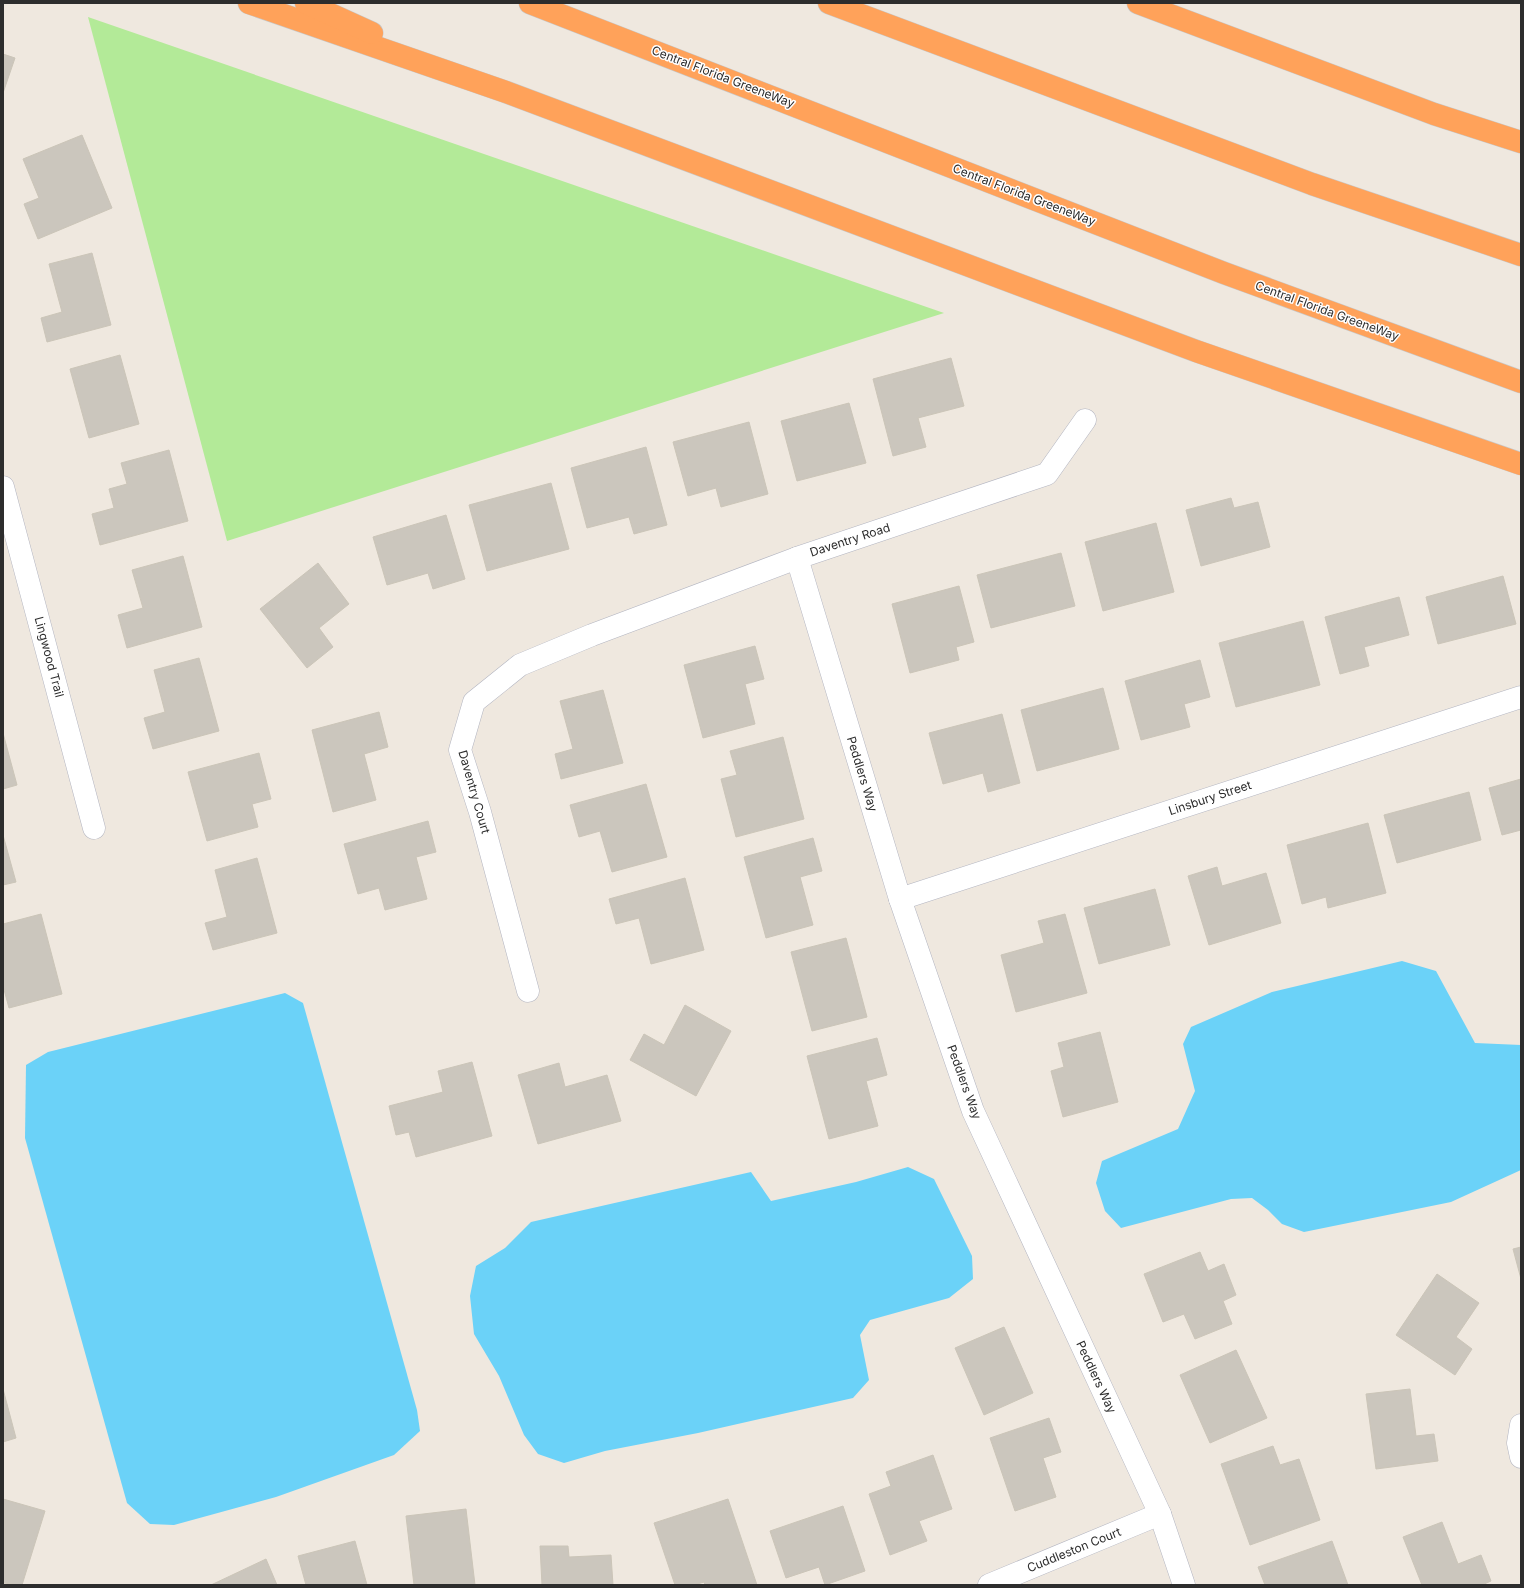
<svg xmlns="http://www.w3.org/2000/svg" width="1524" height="1588" viewBox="0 0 1524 1588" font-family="Inter,sans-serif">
	<rect width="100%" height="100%" fill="#efe8df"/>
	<path fill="#b3ea98" d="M88 17 944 313 227 541Z"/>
	<g fill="#6bd2f8">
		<path d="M1402 961 1436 971 1475 1043 1521 1045V1170L1451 1202 1304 1232 1282 1224 1268 1210 1252 1198 1231 1199 1121 1228 1105 1211 1096 1183 1102 1161 1178 1129 1195 1091 1183 1044 1191 1027 1272 992Z"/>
		<path d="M285 993 303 1003 417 1410 420 1431 394 1455 276 1497 174 1525 150 1524 127 1503 25 1138 26 1065 48 1052Z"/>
		<path d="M908 1167 934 1179 972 1256 973 1279 949 1298 870 1320 860 1335 869 1380 853 1398 698 1433 605 1451 564 1463 538 1454 524 1435 499 1376 474 1334 470 1296 476 1266 505 1248 531 1222 751 1172 771 1201 856 1182Z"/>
	</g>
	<g fill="#cbc6bd" stroke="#cbc5b8">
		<path d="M3 54 15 58 3 93Z"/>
		<path d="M82 135 112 208 38 239 24 204 39 198 23 159Z"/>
		<path d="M92 253 111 325 47 342 41 318 62 312 49 264Z"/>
		<path d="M120 355 139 424 89 438 70 369Z"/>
		<path d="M951 358 964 406 918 418 926 447 893 456 873 379Z"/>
		<path d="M849 403 866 463 797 481 781 421Z"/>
		<path d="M749 422 768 494 721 507 716 488 688 496 673 442Z"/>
		<path d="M646 447 667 525 634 534 629 517 587 528 571 468Z"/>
		<path d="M169 450 188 521 100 545 92 514 114 508 109 489 127 484 121 463Z"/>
		<path d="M551 483 569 549 487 571 469 505Z"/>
		<path d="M1231 498 1234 508 1258 502 1270 547 1201 566 1186 510Z"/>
		<path d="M446 515 465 579 433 589 428 573 387 585 373 537Z"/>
		<path d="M1156 523 1174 592 1103 611 1085 542Z"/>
		<path d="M1061 553 1075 606 991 628 977 575Z"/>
		<path d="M183 556 202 627 127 648 118 615 143 608 132 570Z"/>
		<path d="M318 563 349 604 319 628 333 647 307 668 260 609Z"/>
		<path d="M1503 576 1516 624 1438 644 1426 597Z"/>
		<path d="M959 586 974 642 956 647 959 660 910 673 892 604Z"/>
		<path d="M1399 597 1409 635 1364 647 1369 666 1340 674 1325 617Z"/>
		<path d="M1303 621 1320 685 1236 707 1219 643Z"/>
		<path d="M755 646 764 679 745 684 755 724 703 738 684 665Z"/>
		<path d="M199 658 219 731 153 749 144 718 165 712 154 670Z"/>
		<path d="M1200 660 1210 697 1184 704 1190 727 1141 740 1125 681Z"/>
		<path d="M1103 688 1119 749 1037 771 1021 710Z"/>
		<path d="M603 690 623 763 561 779 555 754 573 749 560 701Z"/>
		<path d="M379 712 388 747 364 754 376 800 333 812 312 730Z"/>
		<path d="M1002 714 1020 783 988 792 983 773 943 784 929 733Z"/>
		<path d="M3 733 17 785 3 789Z"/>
		<path d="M783 737 804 819 736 837 721 779 737 775 730 751Z"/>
		<path d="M259 753 271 799 252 804 258 827 207 841 188 772Z"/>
		<path d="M1521 779V830L1502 835 1489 788Z"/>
		<path d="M646 784 667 857 612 872 600 831 579 837 570 805Z"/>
		<path d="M1469 792 1481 840 1397 863 1384 815Z"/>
		<path d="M428 821 436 852 416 857 427 899 385 910 379 888 358 894 344 844Z"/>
		<path d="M1368 823 1386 893 1328 908 1326 897 1302 904 1287 845Z"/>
		<path d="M3 835 16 882 3 885Z"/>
		<path d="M813 838 822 871 800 877 813 925 766 938 744 857Z"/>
		<path d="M257 858 277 933 213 950 205 923 227 917 215 870Z"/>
		<path d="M1217 867 1222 886 1266 873 1281 923 1209 945 1188 876Z"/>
		<path d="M685 878 704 950 651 964 639 918 616 924 609 899Z"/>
		<path d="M1155 889 1170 945 1099 964 1084 908Z"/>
		<path d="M41 914 62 994 9 1008 3 986V924Z"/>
		<path d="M1065 914 1087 993 1016 1012 1001 955 1044 943 1038 921Z"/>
		<path d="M846 938 867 1017 812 1031 791 952Z"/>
		<path d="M685 1005 731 1031 696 1096 630 1060 644 1034 664 1045Z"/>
		<path d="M1100 1032 1118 1102 1063 1117 1051 1071 1064 1067 1058 1043Z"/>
		<path d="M877 1038 887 1075 866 1081 878 1126 829 1139 807 1056Z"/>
		<path d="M472 1062 492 1136 416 1157 409 1132 396 1135 389 1106 443 1092 438 1071Z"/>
		<path d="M559 1063 565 1087 607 1075 621 1121 538 1144 518 1075Z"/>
		<path d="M1521 1247V1279L1513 1249Z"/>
		<path d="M1200 1252 1208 1271 1224 1264 1236 1295 1223 1301 1232 1324 1195 1339 1184 1314 1163 1322 1144 1274Z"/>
		<path d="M1437 1274 1479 1303 1456 1337 1472 1349 1455 1375 1396 1335Z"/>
		<path d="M1004 1327 1033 1393 984 1415 955 1348Z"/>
		<path d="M1236 1350 1267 1418 1210 1443 1180 1375Z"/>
		<path d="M3 1389 16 1438 3 1442Z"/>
		<path d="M1410 1389 1416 1436 1434 1434 1438 1461 1376 1469 1366 1394Z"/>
		<path d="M1049 1418 1061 1452 1043 1458 1056 1497 1015 1511 990 1438Z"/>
		<path d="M1273 1446 1280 1465 1299 1459 1320 1520 1250 1545 1221 1464Z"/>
		<path d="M933 1455 952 1509 919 1521 927 1541 890 1555 869 1494 891 1486 886 1472Z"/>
		<path d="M3 1499 45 1511 22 1585 3 1583Z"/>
		<path d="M728 1499 757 1585H705L704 1582 694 1585H675L654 1523Z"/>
		<path d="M843 1506 865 1571 825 1585 819 1567 786 1578 770 1531Z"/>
		<path d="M466 1509 475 1585H414L406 1516Z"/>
		<path d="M1442 1522 1458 1564 1481 1555 1491 1581 1482 1585H1422L1403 1537Z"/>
		<path d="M355 1541 367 1585H306L298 1556Z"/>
		<path d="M1332 1541 1348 1585H1265L1258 1567Z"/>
		<path d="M540 1546H568L569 1557 611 1555 613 1585H542Z"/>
		<path d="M266 1559 277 1585H211Z"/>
	</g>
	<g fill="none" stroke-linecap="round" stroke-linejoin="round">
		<defs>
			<g id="minor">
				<path d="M3 487 94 828"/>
				<path d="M797 558 900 899 973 1111 1160 1514 1184 1585"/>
				<path d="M900 899 1521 697"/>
				<path d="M528 991 480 812 460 750 474 702 520 665 592 635 797 558 1047 474 1085 420"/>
				<path d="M1521 1425 1518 1443 1521 1457"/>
				<path d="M989 1585 1160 1514"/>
			</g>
			<g id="motorway">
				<path d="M249 3 506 92 1196 351 1521 464"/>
				<path d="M306 3 372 33"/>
				<path d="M530 3 1224 273 1521 382"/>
				<path d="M829 3 1312 184 1521 255"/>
				<path d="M1138 3 1434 114 1521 142"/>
			</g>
		</defs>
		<use href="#minor" stroke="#b3b5c1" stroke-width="23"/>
		<use href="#motorway" stroke="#c8c8c8" stroke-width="23"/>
		<use href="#minor" stroke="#fff" stroke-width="22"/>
		<use href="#motorway" stroke="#ffa25a" stroke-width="22"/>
	</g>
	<g text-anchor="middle" stroke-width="3" stroke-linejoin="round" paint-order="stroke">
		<g font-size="12" fill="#2d2d2d" stroke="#fff">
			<text transform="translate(723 77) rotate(21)" y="4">Central Florida GreeneWay</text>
			<text transform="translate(1024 195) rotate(21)" y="4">Central Florida GreeneWay</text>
			<text transform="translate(1327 311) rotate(20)" y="4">Central Florida GreeneWay</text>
			<text transform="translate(850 540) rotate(-18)" y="4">Daventry Road</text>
			<text transform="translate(49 657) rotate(75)" y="4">Lingwood Trail</text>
			<text transform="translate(862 774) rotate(73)" y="4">Peddlers Way</text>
			<text transform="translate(474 792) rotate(74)" y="4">Daventry Court</text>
			<text transform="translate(1210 798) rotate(-18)" y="4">Linsbury Street</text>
			<text transform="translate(964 1082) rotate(70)" y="4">Peddlers Way</text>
			<text transform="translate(1096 1377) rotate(65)" y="4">Peddlers Way</text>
			<text transform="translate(1074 1550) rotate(-22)" y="4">Cuddleston Court</text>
		</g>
	</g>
	<rect width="1524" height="1588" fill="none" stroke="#2d2d2d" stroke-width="8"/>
</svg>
